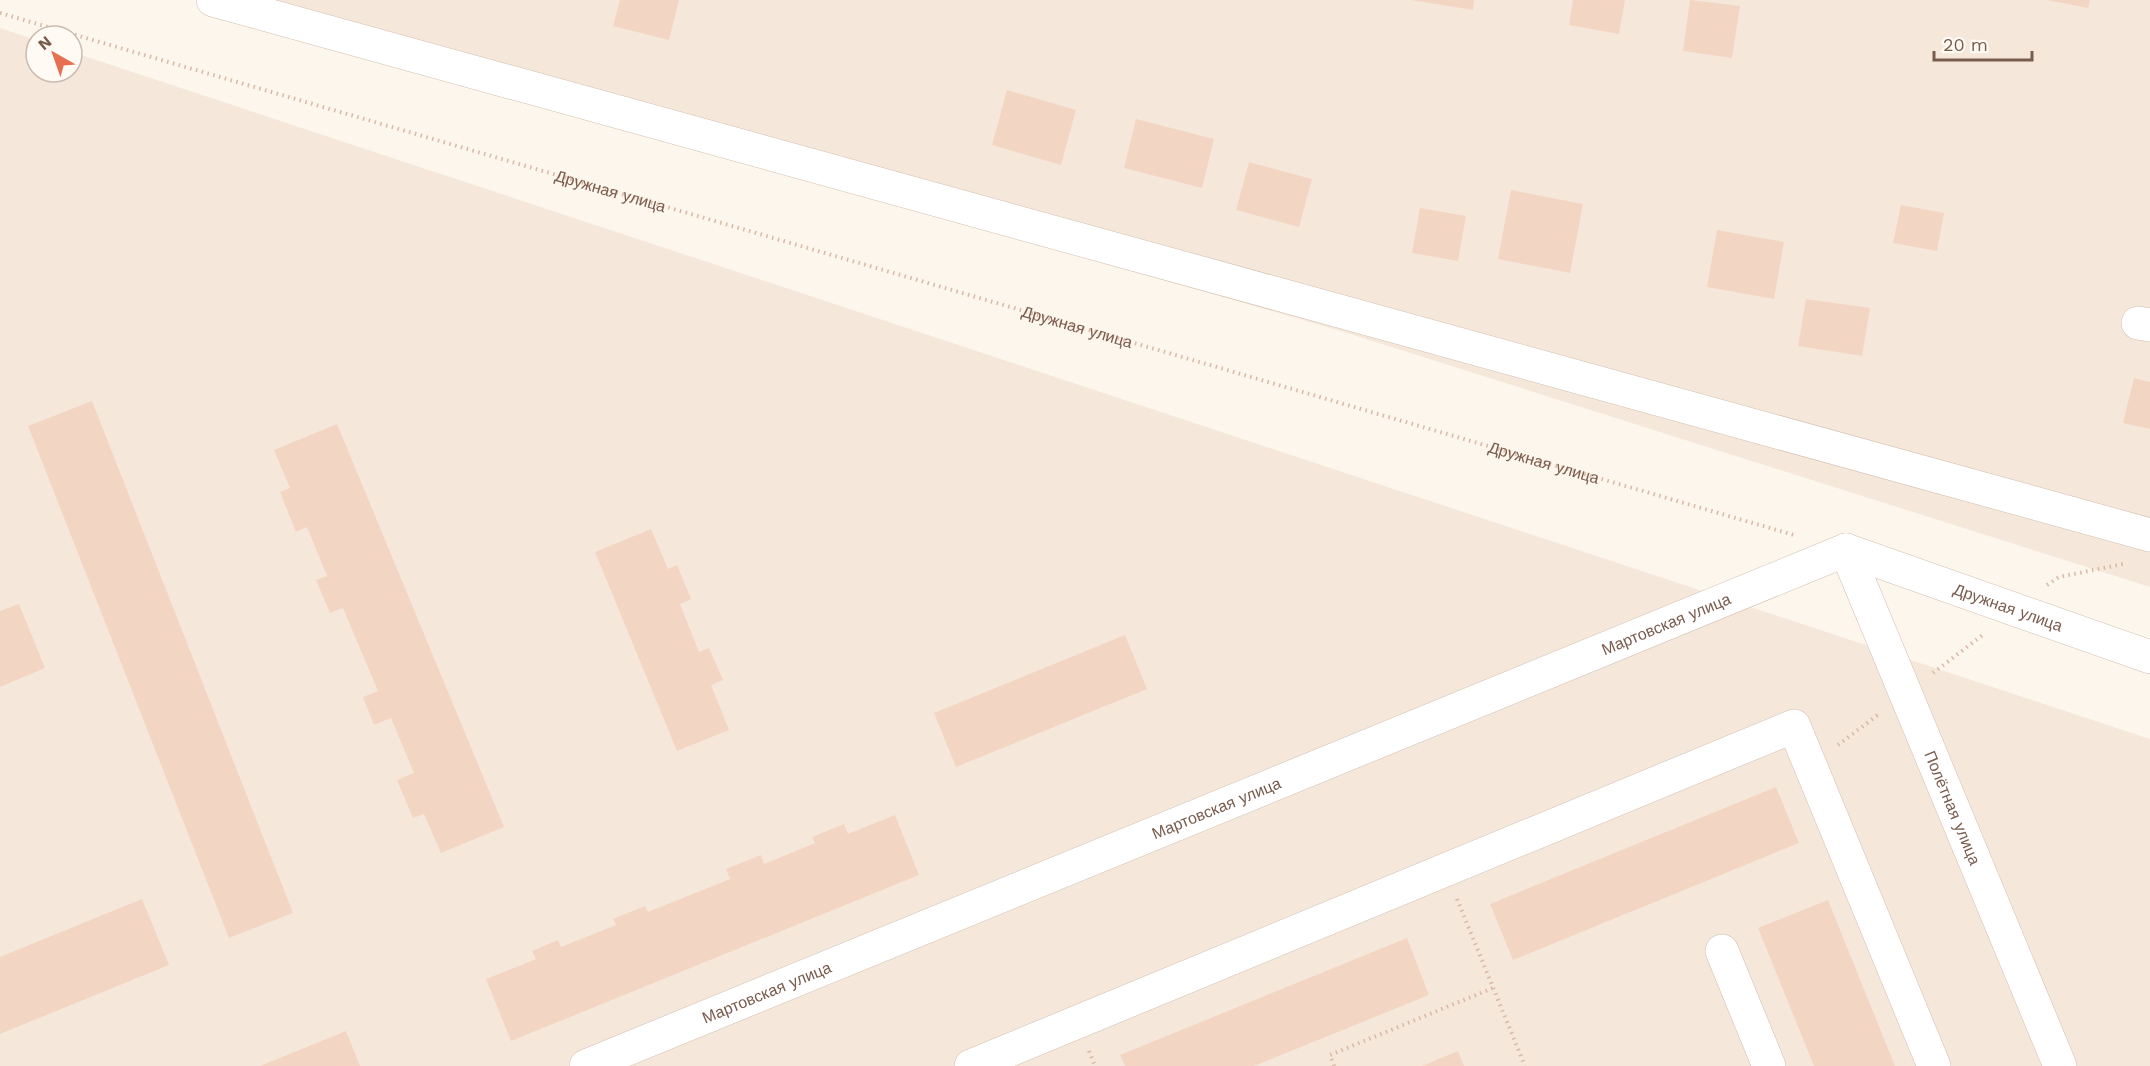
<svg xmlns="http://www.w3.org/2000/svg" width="2150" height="1066" viewBox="0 0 2150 1066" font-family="'Work Sans',sans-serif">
	<rect width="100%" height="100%" fill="#fdf6ec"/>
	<g fill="#f5e8da">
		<path d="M206 0H2150V587L1347 333Z"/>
		<path d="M0 28 36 40V72H72V52L2150 739V1066H0Z"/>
	</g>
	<g fill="#f3d5c3">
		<path d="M620 0H679L669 40 613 26Z"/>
		<path d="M1411 0H1474L1473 10Z"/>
		<path d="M1573 0H1625L1619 34 1569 25Z"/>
		<path d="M1690 0 1740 6 1732 58 1683 51Z"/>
		<path d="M2047 0H2090L2088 8Z"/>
		<path d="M1007 90 1076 110 1061 165 992 145Z"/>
		<path d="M1136 119 1214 139 1202 188 1124 168Z"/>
		<path d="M1249 162 1312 179 1299 227 1236 210Z"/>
		<path d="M1511 190 1583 204 1570 273 1498 259Z"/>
		<path d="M1901 205 1944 213 1937 251 1893 243Z"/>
		<path d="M1420 208 1466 216 1458 261 1412 253Z"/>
		<path d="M1717 230 1784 242 1774 299 1707 287Z"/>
		<path d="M1806 299 1870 308 1862 356 1798 346Z"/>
		<path d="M2134 378 2150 382V429L2123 423Z"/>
		<path d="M92 401 293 913 229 938 28 426Z"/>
		<path d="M337 424 504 827 441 853 424 814 413 818 397 780 414 773 391 718 374 725 363 697 378 691 343 608 330 613 316 580 327 576 307 527 296 532 280 492 290 488 274 450Z"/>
		<path d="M651 529 668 569 677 565 691 599 680 604 699 652 709 648 723 680 711 685 729 730 677 751 595 552Z"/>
		<path d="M19 604 45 668 0 687V611Z"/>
		<path d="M1125 635 1147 689 956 767 934 713Z"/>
		<path d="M1776 787 1799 843 1513 960 1490 904Z"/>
		<path d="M895 815 919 875 511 1041 486 979 536 959 532 951 558 940 561 947 616 925 613 919 645 906 648 912 730 879 726 869 761 855 764 864 815 843 812 837 844 824 848 834Z"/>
		<path d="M142 899 169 965 0 1034V957Z"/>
		<path d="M1828 900 1895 1066H1814L1758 928Z"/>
		<path d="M1407 938 1429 995 1254 1066H1125L1120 1055Z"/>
		<path d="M346 1031 360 1066H260Z"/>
		<path d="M1458 1051 1464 1066H1422Z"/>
	</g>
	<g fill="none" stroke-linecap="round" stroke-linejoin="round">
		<defs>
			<g id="minor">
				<path d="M213 0 2150 535"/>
				<path d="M2138 323 2150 325"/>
				<path id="s2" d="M1846 550 2060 1066"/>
				<path id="s3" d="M1846 550 2150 657"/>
				<path d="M1722 951 1769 1066"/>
				<path id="s4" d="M586 1066 1846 550"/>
				<path d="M971 1066 1794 726 1934 1066"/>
			</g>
		</defs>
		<use href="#minor" stroke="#d1beb0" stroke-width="34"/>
		<g stroke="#d9b8a5" stroke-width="4" stroke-dasharray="1.5 4.5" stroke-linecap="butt">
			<path id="s1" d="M0 13 1794 535"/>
			<path d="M2047 585 2059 577 2123 564"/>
			<path d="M1933 673 1984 634"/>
			<path d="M1838 745 1879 714"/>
			<path d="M1457 899 1525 1066"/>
			<path d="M1089 1051 1095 1066"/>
			<path d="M1334 1066 1330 1055 1493 988"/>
		</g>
		<use href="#minor" stroke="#fff" stroke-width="33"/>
	</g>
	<g text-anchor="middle" stroke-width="6" stroke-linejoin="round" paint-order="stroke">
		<g font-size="16" fill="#7a5c4d" stroke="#fffaf3">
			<text dy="6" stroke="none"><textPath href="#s1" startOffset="636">Дружная улица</textPath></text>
			<text dy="6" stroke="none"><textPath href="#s1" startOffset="1122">Дружная улица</textPath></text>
			<text dy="6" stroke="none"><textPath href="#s1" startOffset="1608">Дружная улица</textPath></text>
			<text dy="6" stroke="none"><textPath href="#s3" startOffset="172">Дружная улица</textPath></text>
			<text dy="6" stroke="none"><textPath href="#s4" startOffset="1167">Мартовская улица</textPath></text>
			<text dy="6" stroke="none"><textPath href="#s4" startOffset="681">Мартовская улица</textPath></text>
			<text dy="6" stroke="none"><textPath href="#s2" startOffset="279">Полётная улица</textPath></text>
			<text dy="6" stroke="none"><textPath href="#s4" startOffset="195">Мартовская улица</textPath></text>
		</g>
	</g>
	<g transform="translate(54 54) rotate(320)"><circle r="28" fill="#fffaf3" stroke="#cabbb1" stroke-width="1.5"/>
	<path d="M0-4.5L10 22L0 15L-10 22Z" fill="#e76f51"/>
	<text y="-9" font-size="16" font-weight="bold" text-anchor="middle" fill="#7a5c4d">N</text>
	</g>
	<path d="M1934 51v9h98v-9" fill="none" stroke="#7a5c4d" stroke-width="3"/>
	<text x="1943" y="51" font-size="18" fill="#7a5c4d" stroke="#fffaf3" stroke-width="4.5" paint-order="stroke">20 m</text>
</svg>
